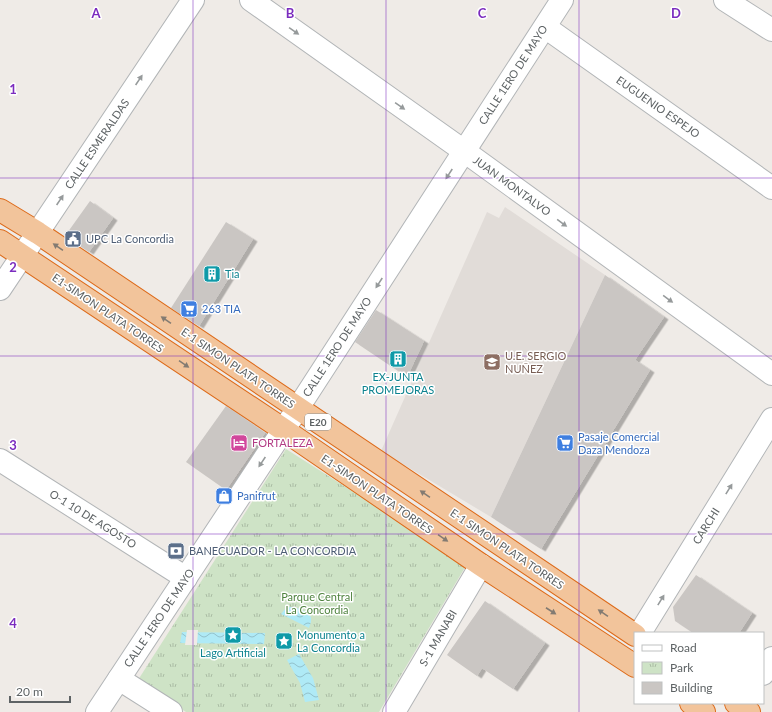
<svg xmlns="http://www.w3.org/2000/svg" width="772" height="712" viewBox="0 0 772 712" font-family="Lato,sans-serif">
	<defs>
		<pattern id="park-tufts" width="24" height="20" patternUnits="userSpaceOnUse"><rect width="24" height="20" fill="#cee3c6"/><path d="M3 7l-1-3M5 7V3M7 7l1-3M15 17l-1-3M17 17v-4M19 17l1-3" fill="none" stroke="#aabca4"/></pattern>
		<pattern id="water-waves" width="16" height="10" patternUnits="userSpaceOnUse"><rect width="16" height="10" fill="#afeaf6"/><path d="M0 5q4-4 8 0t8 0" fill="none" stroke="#92c1cb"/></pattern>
		<filter id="shadow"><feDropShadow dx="4.5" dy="2.5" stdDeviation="0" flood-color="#0004"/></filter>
	</defs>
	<rect width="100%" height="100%" fill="#efebe7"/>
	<path fill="#e1dcd8" d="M505 207 605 275 491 517 381 451 487 212 499 218Z"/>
	<path fill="url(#park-tufts)" d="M286 449 467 564 379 712H186L138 680Z"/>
	<g fill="url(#water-waves)">
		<path d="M290 607 297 608 306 612 311 617V622L309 628 281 614 285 609Z"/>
		<path d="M182 632 265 633 264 644 180 643Z"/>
		<path d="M299 654 313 678 319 700 305 702 300 683 287 660Z"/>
	</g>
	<path fill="#efebe7" d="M187 630H198L197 645H185Z"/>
	<g fill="#cac6c3" filter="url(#shadow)">
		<path d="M90 201 113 218 89 252 65 236Z"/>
		<path d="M226 222 253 239 199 326 171 308Z"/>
		<path d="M605 275 664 317 635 360 650 370 541 549 491 517Z"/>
		<path d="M376 310 424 341 407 377 355 342Z"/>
		<path d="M226 406 265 433 226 490 186 462Z"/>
		<path d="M696 575 752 613 739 633H693L675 621 673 607Z"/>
		<path d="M485 601 545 643 513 689 482 668 477 676 447 655Z"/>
	</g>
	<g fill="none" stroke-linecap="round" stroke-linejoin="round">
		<defs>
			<g id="minor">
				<path d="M251 0 464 151 772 374"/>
				<path d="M725 0 772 30"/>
				<path d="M545 27 772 188"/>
				<path d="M0 289 193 0"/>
				<path d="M0 460 186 578"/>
				<path d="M640 633 772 419"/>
				<path d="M763 674 772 658"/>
				<path d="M119 679 171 712"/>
				<path d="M97 712 298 408 562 0"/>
				<path d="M394 712 481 565"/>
			</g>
			<g id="highway">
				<path d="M0 210 38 233 635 635"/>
				<path d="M0 241 284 430 481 565 635 666"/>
				<path d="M691 703 704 712"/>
				<path d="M736 703 749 712"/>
			</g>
		</defs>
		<use href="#minor" stroke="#b2b5b7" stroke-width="24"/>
		<use href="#highway" stroke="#dd6a19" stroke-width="24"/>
		<use href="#minor" stroke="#fff" stroke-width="22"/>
		<use href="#highway" stroke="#f2c49b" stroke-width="22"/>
	</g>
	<defs><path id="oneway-solid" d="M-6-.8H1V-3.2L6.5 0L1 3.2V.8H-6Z"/></defs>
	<g fill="#969a9b">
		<use href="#oneway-solid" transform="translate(294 31) rotate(35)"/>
		<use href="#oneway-solid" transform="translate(139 80) rotate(-56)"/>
		<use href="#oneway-solid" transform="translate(400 106) rotate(35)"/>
		<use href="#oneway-solid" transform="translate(449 174) rotate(123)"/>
		<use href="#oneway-solid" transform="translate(60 200) rotate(-56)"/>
		<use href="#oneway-solid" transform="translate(562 223) rotate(36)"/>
		<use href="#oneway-solid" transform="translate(379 283) rotate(123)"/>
		<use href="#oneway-solid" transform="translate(668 299) rotate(36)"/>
		<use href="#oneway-solid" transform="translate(262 462) rotate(124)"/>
		<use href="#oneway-solid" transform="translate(729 489) rotate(-58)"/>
		<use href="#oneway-solid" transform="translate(661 600) rotate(-58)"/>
	</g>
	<g fill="#837b72">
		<use href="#oneway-solid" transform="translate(58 247) rotate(-146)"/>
		<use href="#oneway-solid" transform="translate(166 320) rotate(-146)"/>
		<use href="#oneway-solid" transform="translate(184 364) rotate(34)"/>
		<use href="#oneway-solid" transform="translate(425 494) rotate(-146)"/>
		<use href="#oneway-solid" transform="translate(443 538) rotate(34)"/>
		<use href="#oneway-solid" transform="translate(551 611) rotate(33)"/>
		<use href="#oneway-solid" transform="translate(603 613) rotate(-146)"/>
	</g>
	<path fill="none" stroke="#7b2cbf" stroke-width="1" stroke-opacity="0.55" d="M193 0V712M386 0V712M579 0V712M0 178H772M0 356H772M0 534H772"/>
	<defs>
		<symbol id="civic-square" viewBox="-11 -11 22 22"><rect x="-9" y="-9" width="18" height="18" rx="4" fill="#5c6f8a" stroke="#fff"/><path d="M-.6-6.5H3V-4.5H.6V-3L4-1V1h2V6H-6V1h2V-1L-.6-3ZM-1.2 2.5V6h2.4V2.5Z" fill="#fff"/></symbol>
		<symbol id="building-square" viewBox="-11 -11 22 22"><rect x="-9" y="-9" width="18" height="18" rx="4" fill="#0f9aa8" stroke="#fff"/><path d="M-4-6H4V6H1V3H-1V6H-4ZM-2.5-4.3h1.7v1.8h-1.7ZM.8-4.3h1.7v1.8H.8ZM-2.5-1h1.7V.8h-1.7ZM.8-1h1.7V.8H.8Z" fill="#fff"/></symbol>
		<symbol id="supermarket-square" viewBox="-11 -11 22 22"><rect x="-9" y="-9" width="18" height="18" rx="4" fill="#3f7fe0" stroke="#fff"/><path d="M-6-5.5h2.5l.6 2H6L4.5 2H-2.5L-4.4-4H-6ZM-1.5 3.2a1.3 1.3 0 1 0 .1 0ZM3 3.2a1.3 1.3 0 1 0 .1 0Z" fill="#fff"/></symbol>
		<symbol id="school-square" viewBox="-11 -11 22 22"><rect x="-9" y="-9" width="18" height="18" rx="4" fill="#8d6e63" stroke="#fff"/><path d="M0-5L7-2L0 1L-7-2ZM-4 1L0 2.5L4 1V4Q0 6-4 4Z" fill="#fff"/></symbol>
		<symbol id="hotel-square" viewBox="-11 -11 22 22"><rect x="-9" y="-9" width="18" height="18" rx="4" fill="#d1479c" stroke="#fff"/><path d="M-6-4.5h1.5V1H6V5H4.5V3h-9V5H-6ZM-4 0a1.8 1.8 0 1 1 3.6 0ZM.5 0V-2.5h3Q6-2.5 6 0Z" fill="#fff"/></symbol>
		<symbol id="shop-square" viewBox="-11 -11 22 22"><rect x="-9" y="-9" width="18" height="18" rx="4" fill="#3f7fe0" stroke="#fff"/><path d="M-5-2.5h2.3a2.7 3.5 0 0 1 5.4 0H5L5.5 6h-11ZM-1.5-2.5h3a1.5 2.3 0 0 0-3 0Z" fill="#fff"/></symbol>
		<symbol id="bank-square" viewBox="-11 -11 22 22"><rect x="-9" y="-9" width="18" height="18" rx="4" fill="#5c6f8a" stroke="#fff"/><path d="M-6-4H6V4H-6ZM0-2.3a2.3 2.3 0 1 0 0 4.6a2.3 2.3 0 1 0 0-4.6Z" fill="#fff"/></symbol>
		<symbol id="sight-square" viewBox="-11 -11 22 22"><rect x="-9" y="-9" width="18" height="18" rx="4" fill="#0f9aa8" stroke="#fff"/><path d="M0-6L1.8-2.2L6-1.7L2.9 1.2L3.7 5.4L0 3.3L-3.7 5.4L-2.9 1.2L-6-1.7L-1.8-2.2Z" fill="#fff"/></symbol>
	</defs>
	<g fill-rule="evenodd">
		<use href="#civic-square" x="63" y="229" width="20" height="20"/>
		<use href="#building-square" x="202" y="264" width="20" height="20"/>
		<use href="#supermarket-square" x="179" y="299" width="20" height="20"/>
		<use href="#building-square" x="388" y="349" width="20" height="20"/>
		<use href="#school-square" x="482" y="352" width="20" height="20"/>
		<use href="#hotel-square" x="229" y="433" width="20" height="20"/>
		<use href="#supermarket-square" x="555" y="433" width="20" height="20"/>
		<use href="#shop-square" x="214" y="486" width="20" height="20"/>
		<use href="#bank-square" x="166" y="541" width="20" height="20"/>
		<use href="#sight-square" x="223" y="625" width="20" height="20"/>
		<use href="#sight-square" x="274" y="631" width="20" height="20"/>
	</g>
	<g text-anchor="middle" stroke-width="3" stroke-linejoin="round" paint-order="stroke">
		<rect fill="#fff" stroke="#8e9293" stroke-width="1" x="305" y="414" width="26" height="16" rx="3"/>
		<g font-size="10" font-weight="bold" fill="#5e6365">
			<text x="318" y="426">E20</text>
		</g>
		<g font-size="11" fill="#5e6365" stroke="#fff">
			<text transform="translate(513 75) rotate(-57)" y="4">CALLE 1ERO DE MAYO</text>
			<text transform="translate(658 107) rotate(35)" y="4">EUGUENIO ESPEJO</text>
			<text transform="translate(97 144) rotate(-56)" y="4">CALLE ESMERALDAS</text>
			<text transform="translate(512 186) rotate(36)" y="4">JUAN MONTALVO</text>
			<text transform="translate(108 313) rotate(34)" y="4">E1-SIMON PLATA TORRES</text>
			<text transform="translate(337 347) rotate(-57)" y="4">CALLE 1ERO DE MAYO</text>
			<text transform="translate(238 368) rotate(34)" y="4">E-1 SIMON PLATA TORRES</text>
			<text transform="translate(377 494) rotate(34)" y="4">E1-SIMON PLATA TORRES</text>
			<text transform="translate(93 519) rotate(32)" y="4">O-1 10 DE AGOSTO</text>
			<text transform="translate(706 526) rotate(-58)" y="4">CARCHI</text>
			<text transform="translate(507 549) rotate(34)" y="4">E-1 SIMON PLATA TORRES</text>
			<text transform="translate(159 618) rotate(-56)" y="4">CALLE 1ERO DE MAYO</text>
			<text transform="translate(438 638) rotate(-60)" y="4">S-1 MANABI</text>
		</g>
		<g font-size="11" fill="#4e5e75" stroke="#fff" text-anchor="start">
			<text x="86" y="243">UPC La Concordia</text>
			<text x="189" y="555">BANECUADOR - LA CONCORDIA</text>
		</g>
		<g font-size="11" fill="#0d838f" stroke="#fff" text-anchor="start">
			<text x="225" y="278">Tia</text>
			<text x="398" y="381" text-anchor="middle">EX-JUNTA<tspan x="398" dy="13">PROMEJORAS</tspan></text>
			<text x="297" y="639">Monumento a<tspan x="297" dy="13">La Concordia</tspan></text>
			<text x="233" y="657" text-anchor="middle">Lago Artificial</text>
		</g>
		<g font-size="11" fill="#366cbe" stroke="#fff" text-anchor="start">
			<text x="202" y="313">263 TIA</text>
			<text x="578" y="441">Pasaje Comercial<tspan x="578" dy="13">Daza Mendoza</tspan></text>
			<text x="237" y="500">Panifrut</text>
		</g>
		<g font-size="11" fill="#785e54" stroke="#fff" text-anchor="start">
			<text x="505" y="360">U.E. SERGIO<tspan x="505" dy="13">NUÑEZ</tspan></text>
		</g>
		<g font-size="11" fill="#b23c85" stroke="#fff" text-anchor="start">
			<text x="252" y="447">FORTALEZA</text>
		</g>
		<g font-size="11" fill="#4f833f" stroke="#fff">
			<text x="317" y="601">Parque Central<tspan x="317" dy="13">La Concordia</tspan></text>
		</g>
	</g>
	<g font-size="13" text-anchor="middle" font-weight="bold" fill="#7b2cbf" stroke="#fff" stroke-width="3" stroke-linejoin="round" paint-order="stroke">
		<text x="96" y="18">A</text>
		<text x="290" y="18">B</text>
		<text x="482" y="18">C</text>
		<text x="676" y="18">D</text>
		<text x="13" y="94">1</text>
		<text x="13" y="272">2</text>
		<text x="13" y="450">3</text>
		<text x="13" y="628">4</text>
	</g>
	<rect x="634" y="632" width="130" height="72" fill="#ffffff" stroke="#bfc1c1"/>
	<rect x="642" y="645" width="20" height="6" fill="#ffffff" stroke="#bfc1c1"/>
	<text x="670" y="652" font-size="12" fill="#5e6365">Road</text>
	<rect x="642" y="662" width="20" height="12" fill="url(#park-tufts)" stroke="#bfc1c1"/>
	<text x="670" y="672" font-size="12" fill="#5e6365">Park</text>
	<rect x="642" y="682" width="20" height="12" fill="#cac6c3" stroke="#bfc1c1"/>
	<text x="670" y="692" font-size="12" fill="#5e6365">Building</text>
	<path d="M10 696v6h60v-6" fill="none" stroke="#5e6365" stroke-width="2"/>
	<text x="16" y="696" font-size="12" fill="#5e6365" stroke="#ffffff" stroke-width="3" paint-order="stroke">20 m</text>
</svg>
